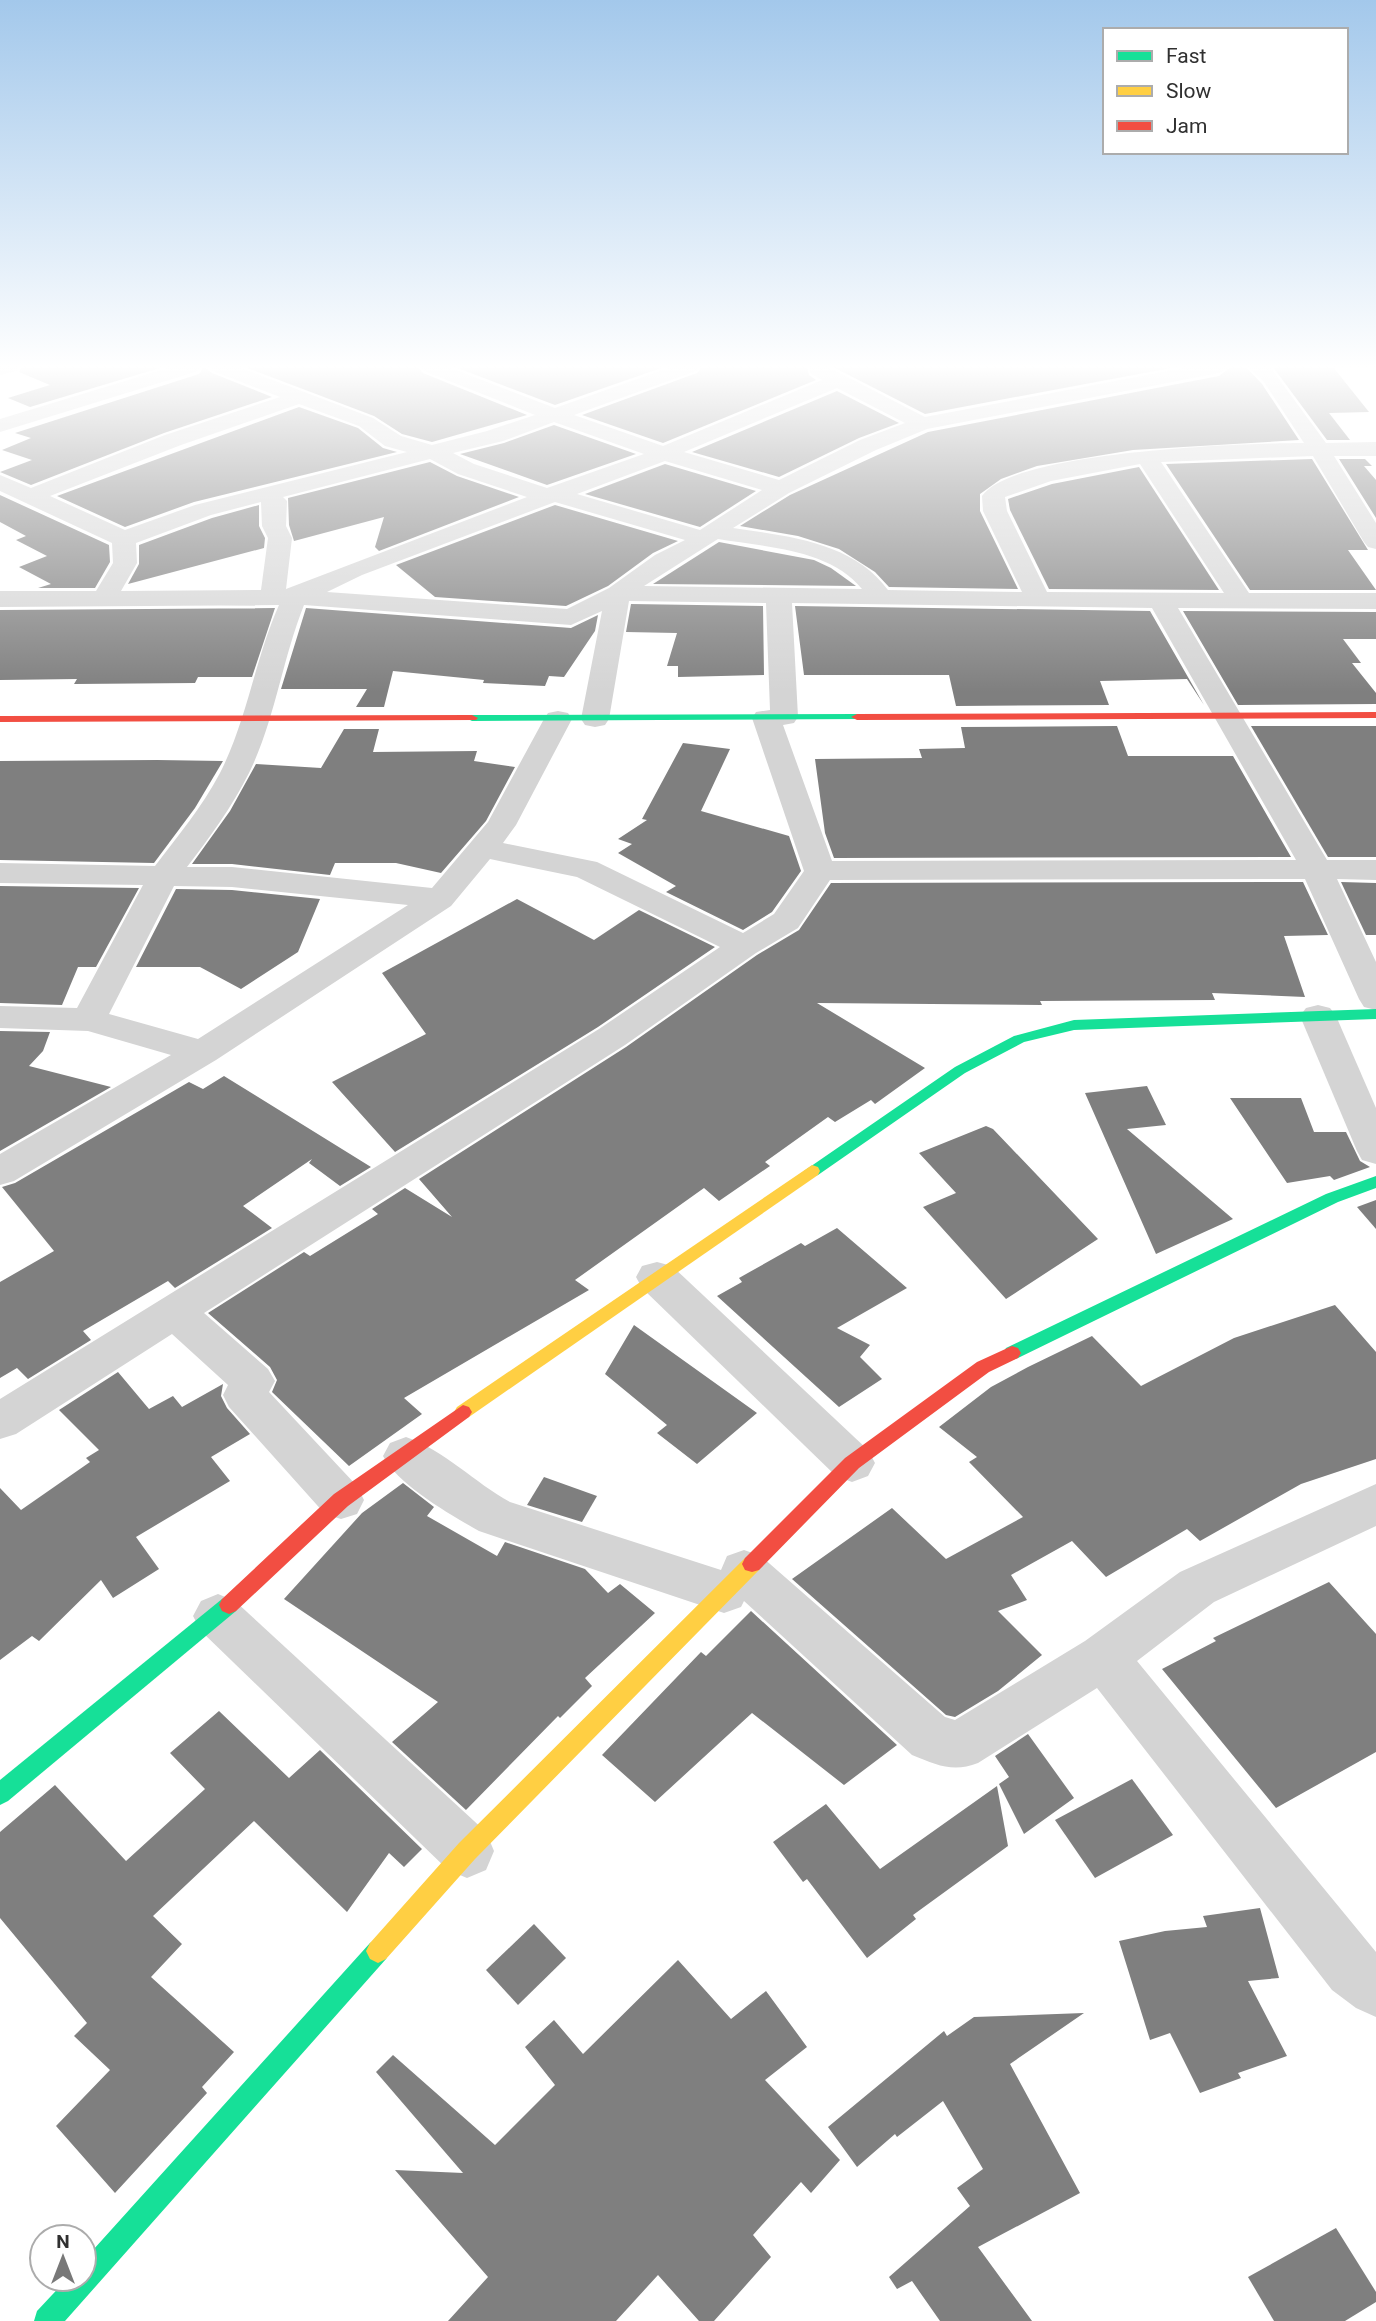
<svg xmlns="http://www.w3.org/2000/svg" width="1376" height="2321" viewBox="0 0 1376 2321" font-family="Roboto,sans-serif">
	<rect width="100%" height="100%" fill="#fff"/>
	<g fill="#7f7f7f">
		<path d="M22 367H163L30 407 8 398 50 385 19 372Z"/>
		<path d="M204 367 212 373 272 397 164 433 31 485 0 472 32 460 2 450 31 438 15 433 199 374Z"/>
		<path d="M245 367H418L423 373 527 415 432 442 402 434 374 416Z"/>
		<path d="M455 367H664L555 405Z"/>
		<path d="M702 367H807L809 375 816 380 663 443 582 415 697 373Z"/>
		<path d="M833 367H1176L925 414Z"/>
		<path d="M1231 367H1246L1262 384 1299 440 1133 450 1037 466 1001 479 980 494V511L1018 589 889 587 875 572 839 549 798 536 740 526 790 495 928 432 1219 376Z"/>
		<path d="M1273 367H1333L1369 412 1329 413 1350 440H1327Z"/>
		<path d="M837 391 899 423 859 438 779 477 692 452Z"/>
		<path d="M299 407 358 428 383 448 397 452 194 502 125 527 57 496Z"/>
		<path d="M554 425 636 454 547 485 460 454 504 443Z"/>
		<path d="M1312 459 1368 550H1348L1376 590H1250L1166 464Z"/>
		<path d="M1339 459H1365L1372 466H1364L1376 480V518Z"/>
		<path d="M430 462 457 476 519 497 379 551 375 547 384 517 294 541 289 525 288 498Z"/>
		<path d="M665 464 756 491 700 527 585 494Z"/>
		<path d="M1139 467 1219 590 1049 589 1010 510 1008 499 1052 484Z"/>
		<path d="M0 495 109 545 110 562 95 588H38L51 584 19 567 47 556 16 540 26 536 0 522Z"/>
		<path d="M259 505V526L265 538 264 548 128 584 139 564V545L212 518Z"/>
		<path d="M555 505 678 541 653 553 608 586 566 606 435 597 396 565Z"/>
		<path d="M719 542 814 560 831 568 856 586 653 584Z"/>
		<path d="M631 604 763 606 764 675 678 677V666H667L677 633 626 632Z"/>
		<path d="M795 606 1150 611 1204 705 1187 679 1100 681 1109 705 956 706 949 675H804Z"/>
		<path d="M275 608 252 677H198L195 683 74 684 77 679 0 680V610Z"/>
		<path d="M306 608 571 628 598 615 595 631 564 677 549 676 545 686 483 683 484 680 393 671 384 707H356L367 689H281Z"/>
		<path d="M1183 611 1376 612V639H1343L1361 663H1352L1376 693V704L1238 705Z"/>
		<path d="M1117 726 1128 756H1233L1291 857 834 858 825 833 815 759 922 758 919 749 965 748 961 727Z"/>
		<path d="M1251 726H1376V857H1328Z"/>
		<path d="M344 729H379L373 752 477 751 474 761 515 767 486 821 441 873 396 863H335L330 875 232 864H192L230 811 256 764 321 768Z"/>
		<path d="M683 743 730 749 701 811 789 836 801 871 772 912 743 930 666 892 676 886 618 853 632 844 618 839 647 820 642 819Z"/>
		<path d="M0 761 157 760 223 761 195 808 154 863 0 860Z"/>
		<path d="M1303 882 1328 935 1284 936 1305 997 1212 993 1215 1000 1040 1001 1042 1005 817 1003 925 1068 875 1104 871 1100 835 1122 828 1117 765 1162 770 1166 719 1201 704 1188 575 1280 589 1290 404 1398 422 1414 349 1466 272 1392 277 1380 270 1367 208 1313 304 1252 310 1256 378 1214 372 1209 405 1188 452 1217 419 1179 626 1047 757 955 799 930 831 883Z"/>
		<path d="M1341 882 1376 883V935H1366Z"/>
		<path d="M0 886 139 888 96 967H78L62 1005 0 1003Z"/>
		<path d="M176 889 232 890 320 899 298 952 241 989 200 967H136Z"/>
		<path d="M517 899 594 940 639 910 715 947 598 1027 395 1152 332 1082 426 1034 382 973Z"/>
		<path d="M0 1031 50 1032 43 1051 29 1066 111 1087 0 1151Z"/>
		<path d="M224 1076 371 1167 340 1186 309 1163 312 1159 243 1206 272 1228 175 1288 168 1281 83 1331 91 1340 28 1379 17 1368 0 1378V1282L54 1251 2 1187 15 1183 189 1082 203 1089Z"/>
		<path d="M1147 1086 1166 1125 1127 1129 1233 1219 1156 1254 1085 1093Z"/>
		<path d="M1230 1098H1301L1314 1132H1346L1360 1161 1370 1167 1334 1180 1330 1176 1287 1183Z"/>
		<path d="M986 1126 993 1129 1098 1239 1006 1299 923 1207 956 1193 919 1153Z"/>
		<path d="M1376 1200V1229L1357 1207Z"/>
		<path d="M837 1228 907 1288 837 1328 870 1345 860 1357 882 1379 839 1407 717 1296 742 1282 739 1278 801 1243 805 1246Z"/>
		<path d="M1335 1305 1376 1352V1459L1301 1484 1200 1541 1187 1529 1106 1577 1072 1541 1011 1575 1027 1600 998 1611 1042 1655 998 1691 955 1717 946 1715 792 1579 892 1508 946 1559 1023 1517 969 1462 977 1457 939 1427 991 1387 1028 1367 1092 1336 1141 1386 1234 1338Z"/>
		<path d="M634 1325 757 1413 697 1464 657 1433 667 1425 605 1374Z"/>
		<path d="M118 1372 149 1409 173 1396 182 1407 223 1384 221 1396 227 1408 250 1434 211 1457 230 1481 136 1537 159 1569 113 1598 101 1580 39 1641 32 1636 0 1660V1488L21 1510 90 1462 86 1458 99 1450 59 1410Z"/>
		<path d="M544 1477 597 1496 582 1522 527 1505Z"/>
		<path d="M403 1483 434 1507 427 1516 497 1556 505 1542 585 1569 608 1593 620 1584 655 1613 585 1678 592 1686 560 1718 558 1716 466 1810 392 1742 438 1702 284 1599 362 1513Z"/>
		<path d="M1329 1582 1376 1634V1752L1276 1808 1162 1669 1216 1641 1213 1638Z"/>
		<path d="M751 1611 897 1745 844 1785 752 1713 655 1802 602 1755 701 1652 706 1656Z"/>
		<path d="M219 1711 289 1778 320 1750 422 1849 404 1867 389 1853 347 1912 254 1821 153 1916 182 1944 151 1977 234 2052 202 2087 207 2093 115 2193 56 2126 110 2070 74 2036 87 2023 0 1918V1832L55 1785 126 1861 205 1789 170 1753Z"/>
		<path d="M1028 1734 1074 1798 1024 1834 999 1784 1009 1777 995 1756Z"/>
		<path d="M1132 1779 1173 1835 1095 1878 1055 1820Z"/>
		<path d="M997 1786 1008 1846 913 1915 916 1919 867 1958 807 1879 803 1882 773 1842 826 1804 880 1869Z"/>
		<path d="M1260 1908 1279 1978 1248 1981 1287 2056 1238 2073 1241 2078 1200 2093 1170 2033 1150 2040 1119 1941 1165 1931 1207 1927 1203 1916Z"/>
		<path d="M534 1924 566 1958 518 2005 486 1970Z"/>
		<path d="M678 1960 731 2019 766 1991 807 2047 765 2080 840 2160 811 2193 801 2182 753 2235 771 2257 714 2321H699L658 2275 616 2321H448L488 2277 395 2170 463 2173 376 2072 393 2055 495 2145 555 2085 525 2047 554 2020 583 2054Z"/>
		<path d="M1084 2013 1010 2064 1080 2193 978 2247 1032 2321H940L912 2281 897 2289 889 2277 970 2206 957 2188 983 2169 943 2101 897 2137 895 2134 857 2167 828 2127 944 2031 947 2036 974 2017Z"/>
		<path d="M1336 2228 1376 2292V2302L1345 2321H1274L1248 2277Z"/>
	</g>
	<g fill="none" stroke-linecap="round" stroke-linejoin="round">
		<g fill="#d4d4d4" fill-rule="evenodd">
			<path d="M0 367H19L16 371 0 375Z"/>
			<path d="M171 367H201L198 371 0 432V419Z"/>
			<path d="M210 367H238L373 418 401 436 432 445 487 431 535 415 424 371 421 367H448L555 408 671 367H699L696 371 574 415 663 446 822 380 810 373 809 367H828L925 417 1189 367H1229L1219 373 927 429 876 450 789 493 733 528C788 536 853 542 888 590L1022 592 983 511 982 496C1013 451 1246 443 1304 443L1264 382 1249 367H1270L1326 443 1376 442V456H1334L1376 523V549L1368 547 1364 542 1313 456 1161 462 1249 593H1376V609L1178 608 1327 860H1376V880L1337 879 1376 962V1010L1364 1007 1359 999 1305 879 830 880 798 928 756 953 625 1045 204 1313 268 1369 275 1381 269 1392 357 1486 364 1500 357 1514 341 1519 325 1514 229 1407 223 1395 228 1385 172 1334 16 1434 0 1439V1399L599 1029 720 947 577 877 490 859 451 906 216 1060 14 1181 0 1185V1154L171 1055 88 1031 0 1028V1006L77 1008 143 885 0 883V863L155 866C178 836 202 807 220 773 247 720 255 659 279 605L0 607V591H96L113 563 112 543 0 491V475L31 488 165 435 280 397 213 371ZM837 388 905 423 860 440 779 480 684 452ZM299 404 359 426 385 446 407 452 195 505 125 530 50 496 181 445ZM554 422 644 454 547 488 474 464 453 453 503 441ZM430 459 458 474 527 497 286 589 292 538 286 526 287 501 283 497ZM665 461 762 490 700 530 577 494ZM1140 464 1224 593 1047 592 1007 511 1005 497 1051 481ZM261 502 262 526 268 538 261 590 121 591 137 563 136 543 211 515ZM555 502 685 540 655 555 609 588 567 609 327 592 362 575ZM718 539C765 547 830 549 862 589L644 586ZM629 601 766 603 770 710 756 712 752 718 804 871 774 914 743 933 597 862 503 843 516 825 572 719 568 713 558 711 548 713 544 719 488 822 432 888 232 867H187C210 837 232 807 249 773 275 720 282 660 304 605L571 625 602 611 581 719 585 725 595 727 605 725 609 719ZM792 603 1152 608 1296 860 832 861 783 725 794 723 798 717ZM174 886 232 887 408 905 198 1039 109 1014Z"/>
			<path d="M1318 1005 1330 1008 1336 1016 1376 1108V1164L1362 1160 1357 1151 1300 1016 1306 1008Z"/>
			<path d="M657 1262 672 1266 868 1450 875 1463 868 1476 852 1482 836 1476 642 1288 636 1277 642 1266Z"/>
			<path d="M406 1437C444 1450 475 1483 510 1502L721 1570 727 1556 744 1550 761 1556 945 1717 955 1720 1085 1641 1180 1572 1376 1484V1526L1214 1602 1137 1661 1376 1952V2017L1356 2008 1332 1990 1097 1688 978 1763C953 1773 937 1765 912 1755L744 1601 741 1607 724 1613 479 1531C451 1515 398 1485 383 1456L390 1443Z"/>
			<path d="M218 1594 235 1601 486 1832 494 1851 486 1870 467 1878 448 1870 201 1631 193 1616 201 1601Z"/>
		</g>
		<g fill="#16e098" fill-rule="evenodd">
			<path d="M857 714 863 717 861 719 472 721 466 718 472 715Z"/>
			<path d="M1376 1009V1019L1074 1030 1024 1042 965 1073 818 1175 812 1177 804 1171 955 1067 1014 1036 1074 1020Z"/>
			<path d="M1376 1176V1188L1338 1202 1018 1358 1012 1360 1006 1358 1003 1353 1006 1348 1326 1194Z"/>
			<path d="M229 1596 236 1599 239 1605 236 1611 8 1801 0 1805V1780L222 1599Z"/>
			<path d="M378 1939 386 1943 390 1951 386 1959 65 2321H34L37 2311 67 2279H84V2260L370 1943Z"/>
		</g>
		<g fill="#ffcf43" fill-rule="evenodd">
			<path d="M812 1165 818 1167 820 1171 818 1175 469 1417 463 1419 457 1417 454 1412 457 1407Z"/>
			<path d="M752 1556 759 1558 762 1564 759 1570 475 1859 386 1959 378 1963 370 1959 366 1951 370 1943 459 1843 745 1558Z"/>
		</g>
		<g fill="#f24e42" fill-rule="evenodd">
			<path d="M1376 712V718L857 720 851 717 857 714Z"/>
			<path d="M472 715 478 718 476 720 0 722V716Z"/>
			<path d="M1012 1346 1018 1348 1021 1353 1018 1358 989 1372 859 1468 759 1570 752 1572 745 1570 742 1564 745 1558 845 1458 977 1362Z"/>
			<path d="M463 1405 469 1407 472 1412 469 1417 348 1506 236 1611 229 1614 222 1611 219 1605 222 1599 334 1494Z"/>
		</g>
	</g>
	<linearGradient id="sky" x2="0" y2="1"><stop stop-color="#a3c8eb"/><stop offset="0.53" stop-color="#fff"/><stop offset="1" stop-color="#fff" stop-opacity="0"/></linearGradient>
	<rect width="1376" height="692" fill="url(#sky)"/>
	<rect x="1103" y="28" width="245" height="126" fill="#ffffff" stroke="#acacac" stroke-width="2"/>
	<rect x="1117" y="51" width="35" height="10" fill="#16e098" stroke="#acacac" stroke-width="2"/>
	<text x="1166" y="63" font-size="21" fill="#303030">Fast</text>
	<rect x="1117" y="86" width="35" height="10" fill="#ffcf43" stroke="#acacac" stroke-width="2"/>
	<text x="1166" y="98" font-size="21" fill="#303030">Slow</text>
	<rect x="1117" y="121" width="35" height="10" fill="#f24e42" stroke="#acacac" stroke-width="2"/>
	<text x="1166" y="133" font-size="21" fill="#303030">Jam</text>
	<g transform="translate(63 2258)"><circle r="33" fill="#ffffff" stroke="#acacac" stroke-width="2"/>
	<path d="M0-5L12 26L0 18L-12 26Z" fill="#787878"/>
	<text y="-10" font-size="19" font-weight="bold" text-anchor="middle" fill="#303030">N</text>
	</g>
</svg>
